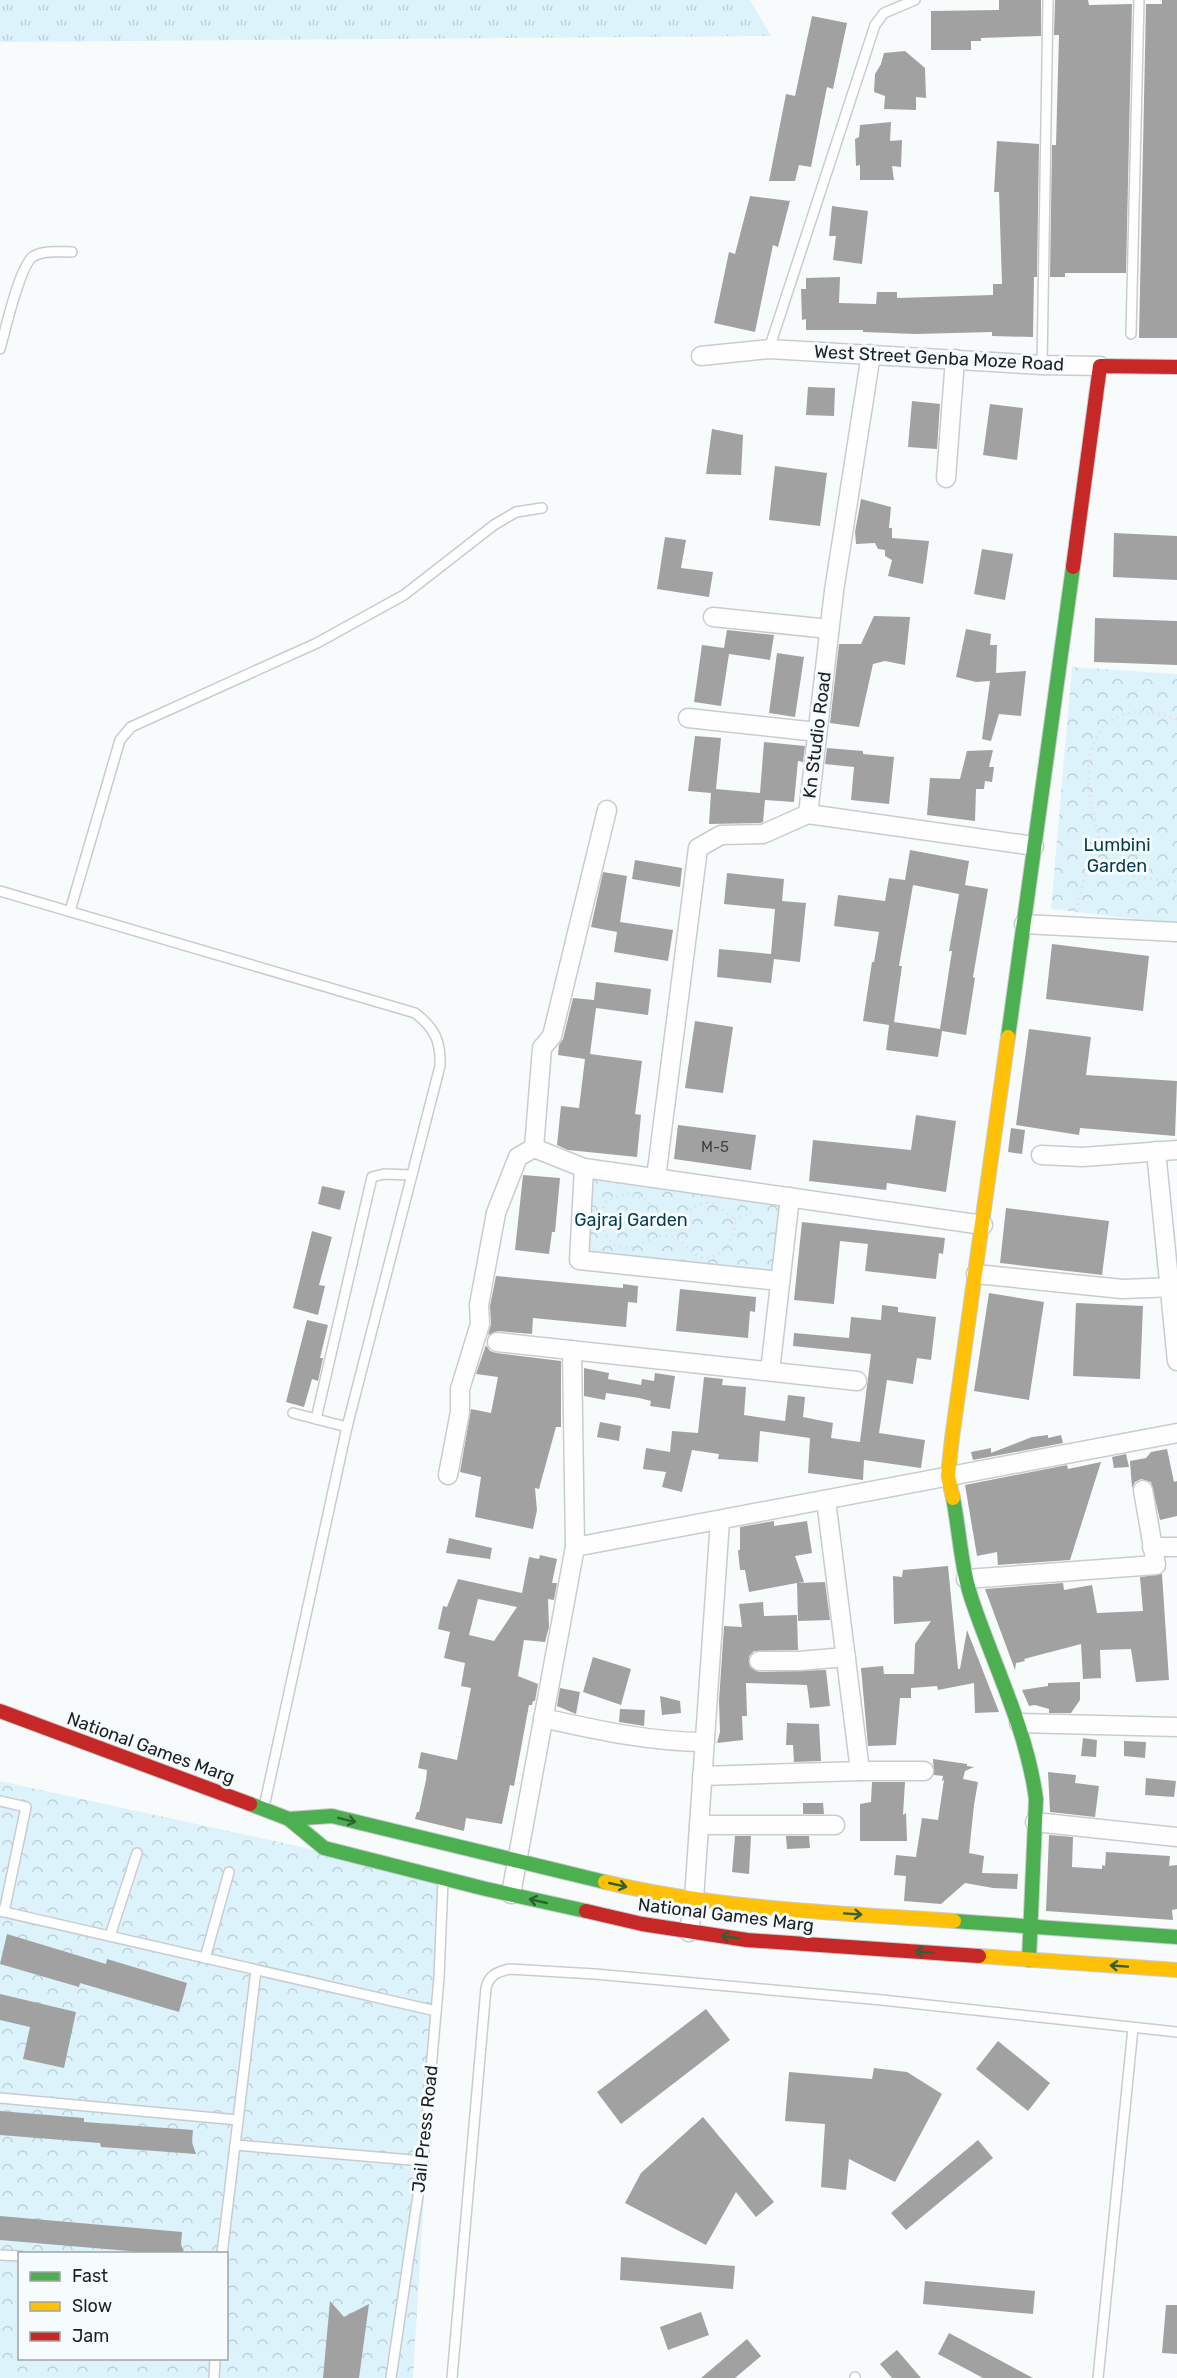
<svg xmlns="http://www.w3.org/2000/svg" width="1177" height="2378" viewBox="0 0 1177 2378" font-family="Rubik,sans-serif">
	<defs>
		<pattern id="grass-tufts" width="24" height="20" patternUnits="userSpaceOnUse" patternTransform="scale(1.5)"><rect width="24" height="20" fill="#ddf3fc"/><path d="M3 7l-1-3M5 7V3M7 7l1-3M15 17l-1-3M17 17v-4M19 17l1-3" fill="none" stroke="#bdd0d8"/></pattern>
		<pattern id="forest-crowns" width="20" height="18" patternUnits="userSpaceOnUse" patternTransform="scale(1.5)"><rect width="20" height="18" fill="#ddf3fc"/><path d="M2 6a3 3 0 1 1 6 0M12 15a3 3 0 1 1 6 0" fill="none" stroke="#bdd0d8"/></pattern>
	</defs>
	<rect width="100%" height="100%" fill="#f8fbfc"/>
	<path fill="url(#grass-tufts)" d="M0 0H750L771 36 0 42Z"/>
	<g fill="url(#forest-crowns)" fill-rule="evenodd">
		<path d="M1072 667 1177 674V924L1051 909Z"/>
		<path d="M584 1168 790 1197 780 1281 579 1260Z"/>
		<path d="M0 1781 443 1878 413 2378H0ZM20 2254H226V2358H20Z"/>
	</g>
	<g fill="#a1a1a1" fill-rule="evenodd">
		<path d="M999 0H1041V36L981 38V41H971V50H931V11L999 10Z"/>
		<path d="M1055 0H1088L1089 5 1132 4 1126 273H1065V277H1050L1052 145H1056L1059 35H1054Z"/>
		<path d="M1162 0H1177V338H1139L1146 4H1162Z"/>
		<path d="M812 16 847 23 833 89 827 87 811 167 799 165 795 181H769L786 94 795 96Z"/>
		<path d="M905 51 925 68 926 98 916 97V110L884 109 885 96 874 92 875 74 881 64 884 53Z"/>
		<path d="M891 122 890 141 902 140 901 167 892 166 894 180H860V165L856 166 855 139 859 137 860 125Z"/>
		<path d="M997 141 1039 144 1037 277H1034L1033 337 992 336V332L916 334 863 332V330H806V319L802 320 801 289H806V278L840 277 839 303 876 304 877 292H897V298L993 295V284H1002L999 192H994Z"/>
		<path d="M750 196 790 201 778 247 773 245 755 332 714 323 729 252 735 254Z"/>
		<path d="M832 206 868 211 862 264 833 260 836 236H829Z"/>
		<path d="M808 387 835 388 834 416 806 415Z"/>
		<path d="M912 401 940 404 937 449 908 447Z"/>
		<path d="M990 404 1023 408 1017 460 983 455Z"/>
		<path d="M712 429 743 435 741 475 706 474Z"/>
		<path d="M775 466 827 473 820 526 769 520Z"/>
		<path d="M861 499 891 507 889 528H892V538L929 541 923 584 888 576 892 560 885 556V550L878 549 875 543 856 544 855 532Z"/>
		<path d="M1114 533 1177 536V580L1113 577Z"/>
		<path d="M665 537 686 540 681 568 713 572 709 597 657 589Z"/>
		<path d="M982 549 1013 554 1005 600 974 594Z"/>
		<path d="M874 616 910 617 905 665 885 661 873 664 859 727 830 723 839 644H861Z"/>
		<path d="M1095 618 1177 621V665L1094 662Z"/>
		<path d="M966 629 991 634 990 645H997L996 673 1026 671 1021 716 999 714 991 741 982 739 990 681 976 682 956 677Z"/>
		<path d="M727 630 774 635 770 660 729 654 721 706 694 702 702 645 724 648Z"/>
		<path d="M777 653 804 657 795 717 769 713Z"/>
		<path d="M695 736 721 738 716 789 760 793 764 742 805 746 803 762 798 761 794 802 765 800 763 822 760 823 709 824 711 793 688 791Z"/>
		<path d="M827 748 863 751V754L894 757 889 804 851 800 854 767 825 764Z"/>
		<path d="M993 750 989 767H994L992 782 985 781 984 789H976L975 821 927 815 930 778 960 779 967 751Z"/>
		<path d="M910 850 969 861 965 885 988 889 973 977 975 978 966 1035 942 1031 938 1057 886 1050 889 1025 863 1021 872 962H874L879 932 834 926 838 895 885 901 889 878 905 880ZM913 885 959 894 949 951H952L940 1029 894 1022 902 966H899Z"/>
		<path d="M635 860 682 868 680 887 632 879Z"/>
		<path d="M603 872 627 876 620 922 673 930 668 961 614 952 617 932 591 927Z"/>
		<path d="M727 873 784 879 782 901 806 903 800 962 774 959 771 983 717 977 719 949 771 954 775 909 724 904Z"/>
		<path d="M1052 944 1149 956 1143 1011 1046 999Z"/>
		<path d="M596 982 651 989 648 1015 596 1008 590 1054 642 1061 635 1114 641 1115 637 1157 568 1150 557 1145 561 1106 579 1108 585 1059 558 1055 559 1045 563 1039 573 998 594 1000Z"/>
		<path d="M695 1021 733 1027 723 1093 685 1088Z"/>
		<path d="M1029 1029 1091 1037 1086 1075 1177 1081 1175 1136 1080 1128 1079 1135 1016 1125Z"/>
		<path d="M916 1115 956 1121 946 1192 887 1183 886 1190 809 1181 813 1140 911 1150Z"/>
		<path d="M678 1125 756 1135 751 1170 674 1159Z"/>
		<path d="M1011 1128 1025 1130 1022 1154 1008 1152Z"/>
		<path d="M523 1175 560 1178 555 1232H552L549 1254 515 1250Z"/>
		<path d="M322 1186 345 1191 340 1210 318 1204Z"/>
		<path d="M1006 1208 1109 1221 1102 1275 1000 1263Z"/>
		<path d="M802 1222 945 1238 943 1254 939 1253 936 1279 865 1271 868 1244 840 1241 834 1304 794 1300Z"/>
		<path d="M312 1231 332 1237 319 1285 325 1286 318 1315 293 1308Z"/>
		<path d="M496 1276 623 1288V1284L638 1286 637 1303 628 1302 626 1327 533 1318 532 1334 498 1331 488 1335 491 1324 490 1306Z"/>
		<path d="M680 1289 756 1297 755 1312 750 1311 748 1338 676 1331Z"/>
		<path d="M989 1293 1044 1302 1029 1400 974 1391Z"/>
		<path d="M1076 1303 1143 1306 1140 1379 1073 1376Z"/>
		<path d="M882 1305 898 1307V1312L936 1317 931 1360 917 1358 913 1384 887 1380 879 1433 925 1440 921 1468 864 1460 863 1480 808 1473 810 1438 760 1431 758 1462 718 1459 719 1454 692 1450 682 1492 662 1487 666 1472 643 1469 646 1448 670 1452 672 1431 698 1433 704 1377 723 1379 722 1385 746 1387 744 1415 785 1421 788 1395 805 1397 803 1417 833 1423 831 1438 860 1442 871 1354 793 1346 794 1333 849 1338 851 1317 881 1320Z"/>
		<path d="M307 1320 328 1325 320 1358H323L318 1381 312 1379 304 1407 286 1402Z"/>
		<path d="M486 1345 490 1351 496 1353 561 1361V1427H556L539 1489 535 1488 537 1510 533 1529 475 1517 481 1477 460 1472 471 1409 491 1413 498 1377 476 1374Z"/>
		<path d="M584 1368 609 1373 608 1379 641 1385 642 1379 654 1381 655 1373 675 1376 670 1409 650 1406 651 1401 639 1398 606 1393 605 1400 584 1396Z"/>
		<path d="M600 1422 621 1426 619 1441 597 1437Z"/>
		<path d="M1048 1435V1438L1061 1435 1063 1443 973 1460 971 1452 991 1448V1453L1032 1437Z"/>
		<path d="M1167 1449 1174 1482 1177 1481V1516L1160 1520 1151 1482 1141 1479 1135 1482 1132 1488 1130 1461 1146 1458 1151 1452Z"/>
		<path d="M1126 1454 1129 1467 1114 1468 1112 1457Z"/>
		<path d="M1101 1462 1070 1560 998 1565 997 1552 977 1556 965 1485 1067 1465 1068 1469Z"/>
		<path d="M774 1521V1526L807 1521 812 1553 795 1556 804 1582 798 1583 825 1582 830 1620 798 1621 797 1583 749 1592 745 1570H740L738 1550H740V1527Z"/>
		<path d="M449 1538 492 1548 490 1559 446 1553Z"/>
		<path d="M540 1555 557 1559 552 1583H557L554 1600 548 1599 549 1627 545 1642 524 1640 518 1676 538 1684 535 1701H533L532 1705H529L514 1786 510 1785 502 1824 466 1818 464 1831 415 1819 417 1812H419L426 1780 427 1770 418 1768 421 1752 457 1760 471 1688 461 1686 465 1663 444 1658 450 1632 438 1629 443 1606 447 1607 458 1579 522 1593 529 1557 539 1559ZM478 1599 517 1607 494 1641 469 1635Z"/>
		<path d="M948 1566 958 1669H960L967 1630 999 1712 975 1713 974 1683 938 1690 937 1686 911 1688V1698H900L896 1745 868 1746 861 1668 883 1666 884 1674H914L915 1644 931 1621 894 1624 893 1576 902 1577 903 1570Z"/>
		<path d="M1162 1574 1169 1680 1136 1682 1131 1649 1100 1650 1101 1678 1083 1679 1081 1644 1024 1659 1025 1661 1016 1663 1015 1670 985 1589 1063 1583 1064 1590 1092 1585 1097 1613 1143 1611 1140 1577Z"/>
		<path d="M763 1602 764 1616 797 1615 798 1650 754 1651 749 1656 750 1667 759 1672 826 1670 830 1706 810 1708 807 1685 746 1683 747 1716H742L743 1740 717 1743 720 1732 719 1701 724 1626 742 1627 739 1604Z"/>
		<path d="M593 1657 631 1669 621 1705 583 1692Z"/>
		<path d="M1080 1682V1700L1071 1713H1049V1709L1035 1705 1029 1706 1022 1690 1048 1686V1683Z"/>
		<path d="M560 1688 580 1692 576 1714 557 1706Z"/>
		<path d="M660 1696 680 1701 681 1713 662 1715Z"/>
		<path d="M620 1709 645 1710 644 1726 619 1722Z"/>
		<path d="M787 1723 819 1724 821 1761 794 1762 793 1745H786Z"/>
		<path d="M1083 1738 1097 1740 1096 1757 1081 1756Z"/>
		<path d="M1124 1741 1146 1742 1145 1758 1124 1756Z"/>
		<path d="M933 1759 967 1764V1766L974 1767 965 1771 963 1779 978 1782 974 1805 969 1853 984 1856 982 1873 1018 1874 1017 1889 993 1888 965 1883 941 1904 904 1901 906 1876 894 1875 896 1855 916 1857 922 1818 938 1820 944 1780 942 1781 943 1776 934 1775Z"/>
		<path d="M1048 1772 1076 1775 1075 1783 1099 1786 1095 1817 1050 1812Z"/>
		<path d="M1146 1778 1176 1781 1174 1797 1145 1795Z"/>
		<path d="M872 1782H905L903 1815 906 1813 907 1841H860V1804L871 1802Z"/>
		<path d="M803 1803H823L824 1814H803Z"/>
		<path d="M1049 1835 1073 1837 1072 1867 1102 1869V1865L1105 1866 1106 1852 1170 1856 1169 1866 1177 1865V1909L1172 1910 1173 1920 1046 1911Z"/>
		<path d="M735 1836H751L749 1874 732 1872Z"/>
		<path d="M786 1836H809L810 1848 787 1849Z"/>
		<path d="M7 1934 106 1964 107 1959 187 1983 179 2012 80 1983 79 1987 0 1964Z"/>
		<path d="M0 1994 76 2012 64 2068 23 2059 30 2027 0 2020Z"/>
		<path d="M706 2009 730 2040 621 2124 597 2092Z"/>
		<path d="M998 2041 1050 2083 1028 2111 976 2069Z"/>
		<path d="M874 2068 907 2072 942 2094 895 2182 849 2159 846 2190 821 2187 825 2124 785 2121 789 2072 872 2079Z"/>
		<path d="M0 2111 84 2118V2122L193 2130 192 2142 196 2154 101 2147 100 2143 0 2135Z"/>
		<path d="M703 2117 774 2202 756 2217 736 2192 706 2245 625 2203 641 2173Z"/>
		<path d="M978 2140 993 2158 906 2230 891 2213Z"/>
		<path d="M0 2216 182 2232 181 2244 184 2253H152L0 2240Z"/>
		<path d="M621 2257 735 2266 733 2289 620 2280Z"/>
		<path d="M925 2281 1035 2291 1033 2314 923 2304Z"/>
		<path d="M330 2301 344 2317 369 2304 359 2378H323Z"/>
		<path d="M1166 2305H1177V2354L1162 2353Z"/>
		<path d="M701 2312 709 2335 668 2350 660 2327Z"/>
		<path d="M949 2333 1033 2378H983L938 2354Z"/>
		<path d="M747 2339 761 2356 735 2378H701Z"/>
		<path d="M897 2350 921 2378H892L880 2364Z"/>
	</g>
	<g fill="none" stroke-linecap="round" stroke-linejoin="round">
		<defs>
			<g id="lane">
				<path d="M1131 334 1139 0"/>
				<path d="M0 349C5 332 20 263 34 256 44 250 60 252 72 252"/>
				<path d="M769 349 875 25 884 13 915 0"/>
				<path d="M1042 365 1048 0"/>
				<path d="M0 891 415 1013C435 1028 441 1042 440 1066L347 1427 264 1807"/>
				<path d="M70 911 120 740 131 727 317 643 404 595 494 525 516 512 542 508"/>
				<path d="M293 1413 347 1427"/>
				<path d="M316 1419 372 1177 384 1174 411 1175"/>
				<path d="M0 1801 26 1807 4 1912"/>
				<path d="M0 1911 436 2011"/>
				<path d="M110 1936 137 1853"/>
				<path d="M205 1958 229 1872"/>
				<path d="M0 2098 238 2120"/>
				<path d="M235 2145 423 2161"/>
				<path d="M222 2254 256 1970"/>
				<path d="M0 2255 20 2256"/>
				<path d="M855 2377V2378"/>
				<path d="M214 2378 215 2358"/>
				<path d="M391 2378 423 2161 439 1978 443 1880"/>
				<path d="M452 2378 486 1988C489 1975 497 1972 509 1969L595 1974 882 2000 1177 2032"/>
				<path d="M1098 2378 1133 2028"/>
			</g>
			<g id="street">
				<path d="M701 356 769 349 1042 365 1100 366"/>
				<path d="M946 478 955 359"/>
				<path d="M713 617 829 629"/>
				<path d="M688 718 817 732"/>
				<path d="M808 814 834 591 871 354"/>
				<path d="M808 814 1034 846"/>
				<path d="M1024 924 1177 932"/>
				<path d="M534 1148 584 1168 983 1225"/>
				<path d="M534 1148 542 1048 552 1036 607 810"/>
				<path d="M1156 1151 1177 1361"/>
				<path d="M1041 1155 1083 1157 1177 1150"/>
				<path d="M584 1168 579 1260 780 1281"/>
				<path d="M656 1178 698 848 721 835 763 834 808 814"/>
				<path d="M976 1274 1122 1289 1177 1287"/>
				<path d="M497 1342 857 1381"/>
				<path d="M572 1350 575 1547"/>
				<path d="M770 1371 790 1197"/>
				<path d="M448 1475 460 1412V1389L480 1324 479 1305 496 1213 518 1157 534 1148"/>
				<path d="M1152 1547H1177"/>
				<path d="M966 1579 1156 1565 1143 1490"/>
				<path d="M759 1661H799L846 1657"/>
				<path d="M543 1718C597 1730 650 1742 705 1742"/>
				<path d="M1019 1723 1177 1727"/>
				<path d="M860 1771H924"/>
				<path d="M702 1776 860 1771 826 1500"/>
				<path d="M1035 1822 1177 1837"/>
				<path d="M699 1825H835"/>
				<path d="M511 1894 575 1547 1177 1433"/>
				<path d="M689 1932 694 1899 720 1520"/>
			</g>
			<g id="fast">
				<path d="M1008 1037 1073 567"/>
				<path d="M953 1498C960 1534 961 1571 974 1606 996 1670 1027 1731 1036 1799L1029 1960"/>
				<path d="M250 1804 289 1819 324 1848 486 1889 586 1911"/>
				<path d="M289 1819 332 1816 605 1882"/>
				<path d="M954 1921 1177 1937"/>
			</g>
			<g id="slow">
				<path d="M953 1498 948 1476 952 1438 1008 1037"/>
				<path d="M605 1882C719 1909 837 1913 954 1921"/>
				<path d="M979 1956 1177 1970"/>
			</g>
			<g id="jam">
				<path d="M1073 567 1100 366 1177 367"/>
				<path d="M0 1711 250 1804"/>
				<path d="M586 1911 642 1924 747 1940 979 1956"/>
			</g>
		</defs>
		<use href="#lane" stroke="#c9ccce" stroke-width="12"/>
		<use href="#street" stroke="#c9ccce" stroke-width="21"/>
		<use href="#fast" stroke="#c9ccce" stroke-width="16"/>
		<use href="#slow" stroke="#c9ccce" stroke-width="16"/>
		<use href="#jam" stroke="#c9ccce" stroke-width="16"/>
		<g stroke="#dfe1e1" stroke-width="3" stroke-dasharray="1.5 4.5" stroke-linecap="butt">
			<path d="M1177 719C1091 690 1077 759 1096 826 1100 841 1106 861 1119 869 1136 880 1158 879 1177 882"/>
			<path d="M1076 911 1085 876 1106 856"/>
			<path d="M627 1194 643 1198 665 1217C700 1220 694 1182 734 1219 736 1228 733 1238 728 1245 725 1250 719 1254 713 1256 692 1264 686 1237 666 1236 646 1234 623 1266 605 1233 600 1223 601 1212 606 1202L618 1196Z"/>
			<path d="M734 1219 755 1211"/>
		</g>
		<use href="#lane" stroke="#fefeff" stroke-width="9"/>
		<use href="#street" stroke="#fefeff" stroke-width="18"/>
		<use href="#fast" stroke="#4caf50" stroke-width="14"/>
		<use href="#slow" stroke="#ffc107" stroke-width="14"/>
		<use href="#jam" stroke="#c62828" stroke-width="14"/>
	</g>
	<defs><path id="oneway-shaft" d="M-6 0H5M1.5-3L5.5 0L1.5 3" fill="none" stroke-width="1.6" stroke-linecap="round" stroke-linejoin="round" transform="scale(1.5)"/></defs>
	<g stroke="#326036">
		<use href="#oneway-shaft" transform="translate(347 1820) rotate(14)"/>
		<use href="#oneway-shaft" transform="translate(618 1885) rotate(13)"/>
		<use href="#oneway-shaft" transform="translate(538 1901) rotate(-167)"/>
		<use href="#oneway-shaft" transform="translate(853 1914) rotate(4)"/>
		<use href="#oneway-shaft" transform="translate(730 1937) rotate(-172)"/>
		<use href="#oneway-shaft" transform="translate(924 1952) rotate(-176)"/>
		<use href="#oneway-shaft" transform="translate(1119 1966) rotate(-176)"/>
	</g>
	<g text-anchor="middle" stroke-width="6" stroke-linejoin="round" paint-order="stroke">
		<g font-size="15" fill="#3d4041">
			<text x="715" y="1152">M-5</text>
		</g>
		<g font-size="18" fill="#1c2021" stroke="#f6fcfe">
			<text transform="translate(939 358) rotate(3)" y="6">West Street Genba Moze Road</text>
			<text transform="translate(817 735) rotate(-83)" y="6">Kn Studio Road</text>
			<text transform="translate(151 1748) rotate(20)" y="6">National Games Marg</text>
			<text transform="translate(726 1915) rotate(7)" y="6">National Games Marg</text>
			<text transform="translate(425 2129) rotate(-84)" y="6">Jail Press Road</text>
		</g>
		<g font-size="18" fill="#053c4e" stroke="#f6fcfe">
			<text x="1117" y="851">Lumbini<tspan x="1117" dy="21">Garden</tspan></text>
			<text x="631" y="1226">Gajraj Garden</text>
		</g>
	</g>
	<rect x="18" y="2252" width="210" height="108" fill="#f6fcfe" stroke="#9fa4a6" stroke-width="1.5"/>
	<rect x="30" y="2272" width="30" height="9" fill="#4caf50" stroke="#9fa4a6" stroke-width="1.5"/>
	<text x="72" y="2282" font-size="18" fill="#1c2021">Fast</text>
	<rect x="30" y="2302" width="30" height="9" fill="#ffc107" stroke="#9fa4a6" stroke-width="1.5"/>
	<text x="72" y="2312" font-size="18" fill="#1c2021">Slow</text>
	<rect x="30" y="2332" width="30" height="9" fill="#c62828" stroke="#9fa4a6" stroke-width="1.5"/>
	<text x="72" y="2342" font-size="18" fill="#1c2021">Jam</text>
</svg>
